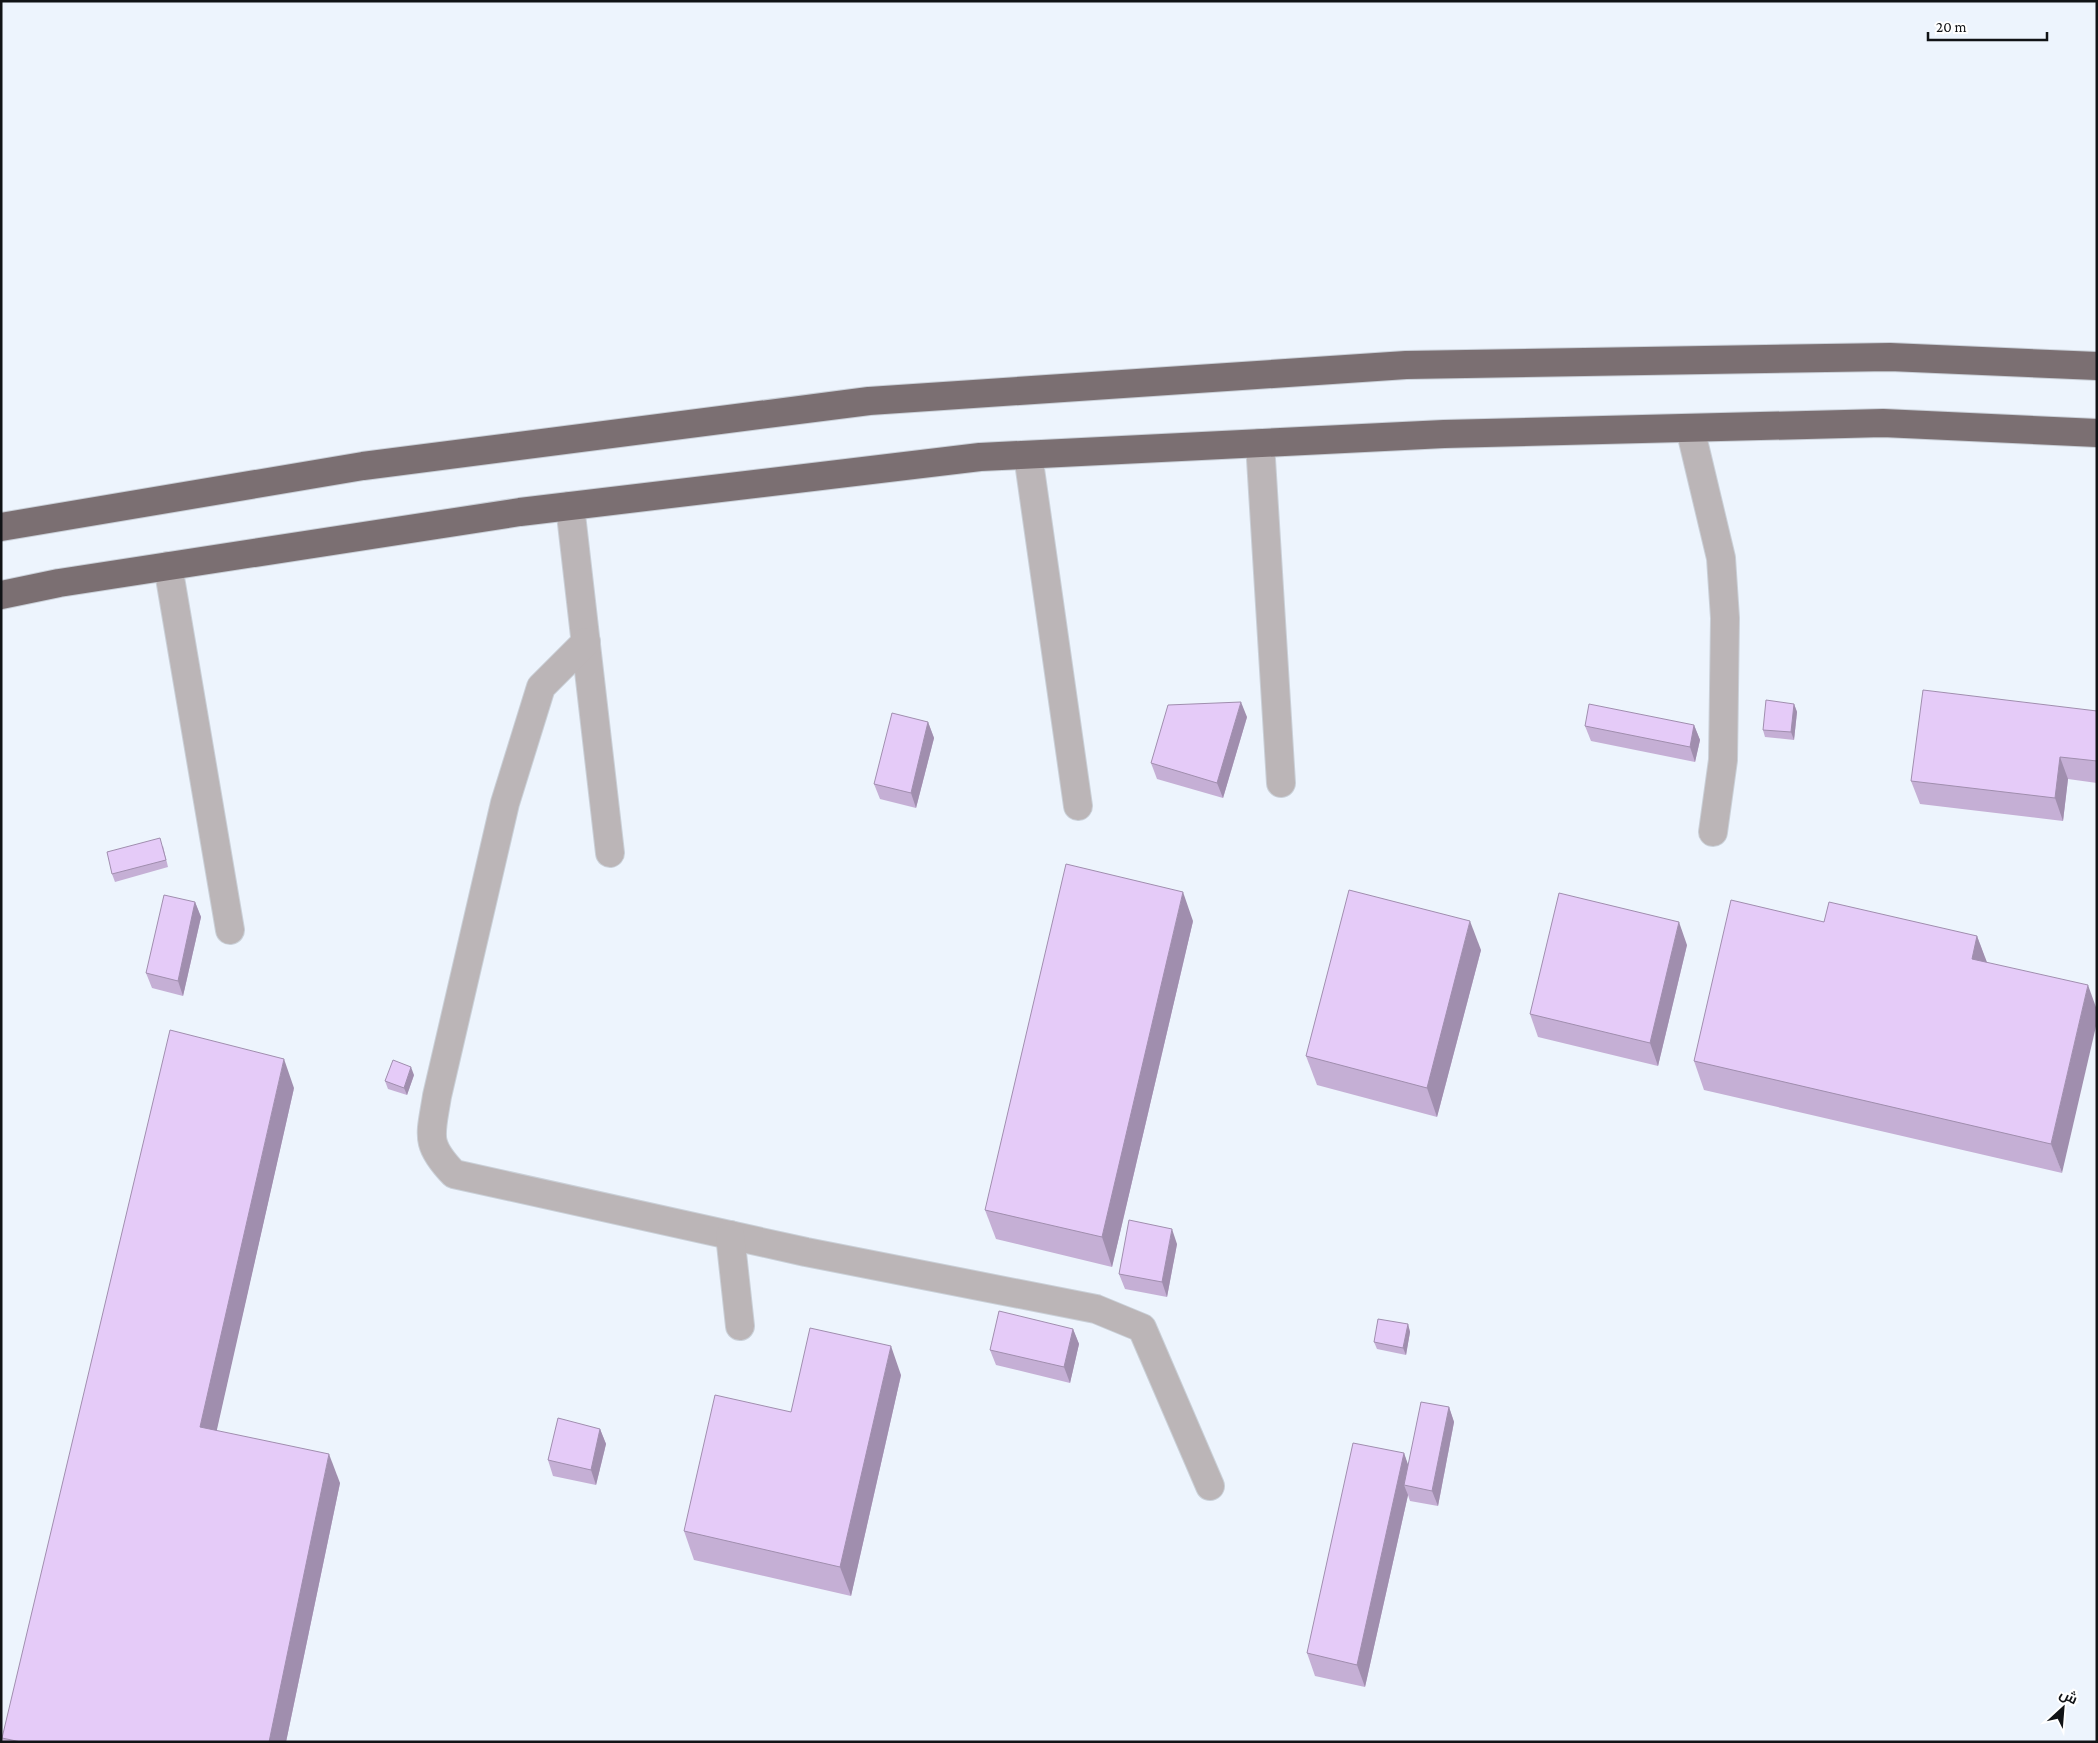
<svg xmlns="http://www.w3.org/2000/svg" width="2098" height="1743" viewBox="0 0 2098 1743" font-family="'Crimson Pro',Cairo,serif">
	<rect width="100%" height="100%" fill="#edf4fd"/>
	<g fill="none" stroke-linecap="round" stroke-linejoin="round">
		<defs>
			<g id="minor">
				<path d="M1690 428 1721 558 1725 618 1723 760 1713 832"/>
				<path d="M1260 443 1281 783"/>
				<path d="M1028 455 1078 806"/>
				<path d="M570 506 610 853"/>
				<path d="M168 566 230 930"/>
				<path d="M586 642 541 687 505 803 437 1096C431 1135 424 1143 454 1174L806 1252 1096 1309 1142 1328 1210 1486"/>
				<path d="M730 1235 740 1326"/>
			</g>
			<g id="highway">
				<path d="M1 527 363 466 869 401 1406 365 1890 357 2097 366"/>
				<path d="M1 595 59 583 520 512 980 457 1444 434 1883 423 2097 433"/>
			</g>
		</defs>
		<use href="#minor" stroke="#cad0d8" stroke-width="30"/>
		<use href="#highway" stroke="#cad0d8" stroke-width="30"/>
		<use href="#minor" stroke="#bbb5b7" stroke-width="28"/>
		<use href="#highway" stroke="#7b6f72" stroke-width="28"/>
	</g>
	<g fill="#c5afd5">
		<path d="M1794 704 1797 712 1794 740 1765 737 1763 730Z"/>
		<path d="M2097 711V783L2068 779 2063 821 1920 804 1911 781Z"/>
		<path d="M1247 717 1223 798 1157 779 1151 763Z"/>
		<path d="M928 722 934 738 916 808 880 799 874 784Z"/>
		<path d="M1694 725 1700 740 1695 762 1591 741 1585 726Z"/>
		<path d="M163 846 168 867 115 882 112 874Z"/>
		<path d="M195 902 201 917 183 996 152 988 146 973Z"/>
		<path d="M1193 921 1112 1267 996 1239 985 1210Z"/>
		<path d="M1824 922 1977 936 2062 1173 1704 1090 1694 1061Z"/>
		<path d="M1687 945 1658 1066 1538 1037 1530 1014Z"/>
		<path d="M1481 950 1437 1117 1317 1085 1306 1056Z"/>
		<path d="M414 1075 407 1095 388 1089 385 1081Z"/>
		<path d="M294 1088 216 1431 340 1483 286 1742H3L2 1738Z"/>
		<path d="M1177 1244 1167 1297 1125 1289 1119 1274Z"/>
		<path d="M1408 1324 1410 1332 1406 1355 1377 1349 1374 1342Z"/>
		<path d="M1073 1329 1079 1344 1070 1383 996 1365 990 1350Z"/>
		<path d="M901 1375 851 1596 694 1560 684 1531 791 1412Z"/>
		<path d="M1449 1407 1454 1422 1438 1506 1410 1501 1408 1495 1365 1687 1315 1676 1307 1653 1404 1453 1408 1466Z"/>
		<path d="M600 1429 606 1444 596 1485 553 1476 548 1460Z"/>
	</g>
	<g fill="#a08eae">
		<path d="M1241 702 1247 717 1223 798 1217 783Z"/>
		<path d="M1794 704 1797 712 1794 740 1791 732Z"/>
		<path d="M928 722 934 738 916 808 911 793Z"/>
		<path d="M1694 725 1700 740 1695 762 1690 747Z"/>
		<path d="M2060 757 2068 779 2063 821 2055 798Z"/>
		<path d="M1183 892 1193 921 1112 1267 1102 1237Z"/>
		<path d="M195 902 201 917 183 996 178 981Z"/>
		<path d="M1470 921 1481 950 1437 1117 1427 1088Z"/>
		<path d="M1679 922 1687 945 1658 1066 1650 1043Z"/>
		<path d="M1977 936 1988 965 1972 959Z"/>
		<path d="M2088 985 2097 1010V1022L2062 1173 2051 1144Z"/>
		<path d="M284 1059 294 1088 211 1456 200 1427Z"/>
		<path d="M411 1067 414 1075 407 1095 404 1088Z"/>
		<path d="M1172 1229 1177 1244 1167 1297 1162 1282Z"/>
		<path d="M1408 1324 1410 1332 1406 1355 1403 1348Z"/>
		<path d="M1073 1329 1079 1344 1070 1383 1064 1367Z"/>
		<path d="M891 1346 901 1375 851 1596 840 1567Z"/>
		<path d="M1449 1407 1454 1422 1438 1506 1432 1491Z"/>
		<path d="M600 1429 606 1444 596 1485 591 1470Z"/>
		<path d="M1404 1453 1412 1476 1404 1485 1408 1495 1365 1687 1357 1665Z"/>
		<path d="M329 1454 340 1483 286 1742H269Z"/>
	</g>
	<g fill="#e5cbf8" stroke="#a08eae">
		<path d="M1923 690 2097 711V761L2060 757 2055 798 1911 781Z"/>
		<path d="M1766 700 1794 704 1791 732 1763 730Z"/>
		<path d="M1241 702 1217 783 1151 763 1168 705Z"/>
		<path d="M1589 704 1694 725 1690 747 1585 726Z"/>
		<path d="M892 713 928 722 911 793 874 784Z"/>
		<path d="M160 838 166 860 112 874 107 852Z"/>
		<path d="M1066 864 1183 892 1102 1237 985 1210Z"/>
		<path d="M1349 890 1470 921 1427 1088 1306 1056Z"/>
		<path d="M1559 893 1679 922 1650 1043 1530 1014Z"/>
		<path d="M164 895 195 902 178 981 146 973Z"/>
		<path d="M1731 900 1824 922 1829 902 1977 936 1972 959 2088 985 2051 1144 1694 1061Z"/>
		<path d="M170 1030 284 1059 200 1427 329 1454 269 1742H21L2 1738Z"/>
		<path d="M393 1060 411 1067 404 1088 385 1081Z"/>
		<path d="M1129 1220 1172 1229 1162 1282 1119 1274Z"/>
		<path d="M999 1311 1073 1329 1064 1367 990 1350Z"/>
		<path d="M1378 1319 1408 1324 1403 1348 1374 1342Z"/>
		<path d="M810 1328 891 1346 840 1567 684 1531 715 1395 791 1412Z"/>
		<path d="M1421 1402 1449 1407 1432 1491 1404 1485Z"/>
		<path d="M558 1418 600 1429 591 1470 548 1460Z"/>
		<path d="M1353 1443 1404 1453 1357 1665 1307 1653Z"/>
	</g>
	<rect width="2098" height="1743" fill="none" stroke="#111316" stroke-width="5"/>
	<g transform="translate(2063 1708) rotate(26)" stroke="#ffffff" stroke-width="4" paint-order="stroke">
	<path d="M0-4L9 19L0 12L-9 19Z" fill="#111316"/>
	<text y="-8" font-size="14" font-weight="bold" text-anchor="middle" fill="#111316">ش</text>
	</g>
	<path d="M1928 32v8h119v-8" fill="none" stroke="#111316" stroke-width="2.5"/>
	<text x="1936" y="32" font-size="15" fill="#111316" stroke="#ffffff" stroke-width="4" paint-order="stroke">20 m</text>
</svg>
